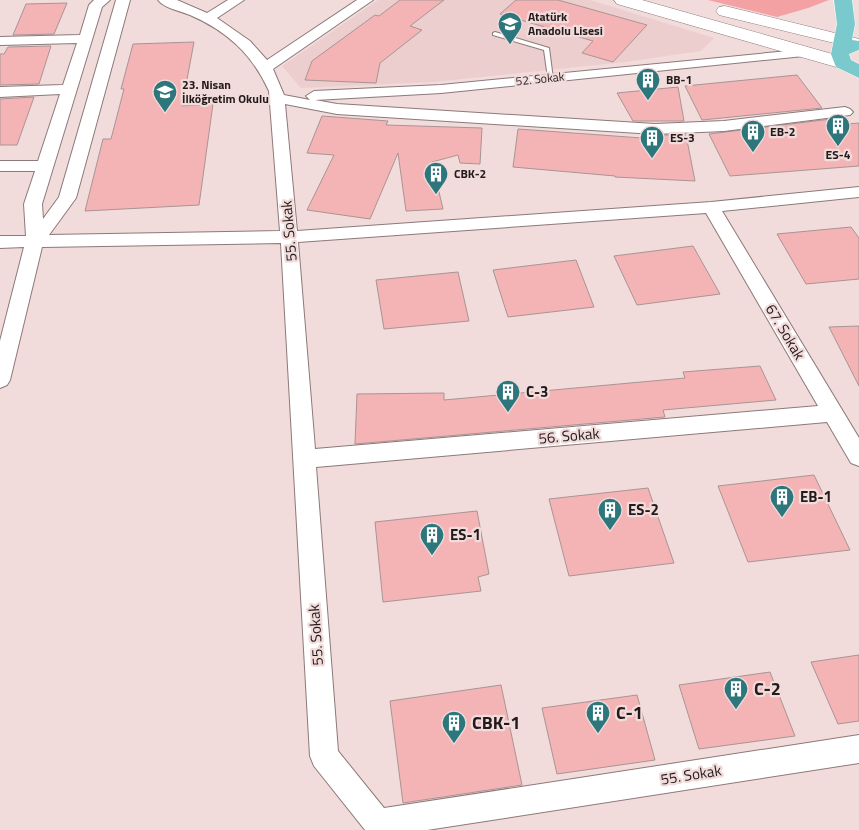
<svg xmlns="http://www.w3.org/2000/svg" width="859" height="830" viewBox="0 0 859 830" font-family="'Titillium Web',sans-serif">
	<rect width="100%" height="100%" fill="#f1dbdb"/>
	<path fill="#eccece" d="M378 0H590L714 38 701 51 625 62 433 82 301 88 282 66Z"/>
	<path fill="#f4a1a3" d="M708 0H829L808 8 777 17Z"/>
	<g fill="#f4b4b5" stroke="#a99494">
		<path d="M400 0H444L410 26 422 30 380 63 376 83 305 80 312 61 375 15 379 16Z"/>
		<path d="M516 0H558L647 25 613 62 582 53 593 41 500 14Z"/>
		<path d="M67 3 54 34 13 35 26 4Z"/>
		<path d="M194 42 182 106 213 104 199 205 85 211 103 139H111L124 89H121L133 44Z"/>
		<path d="M51 46 39 84 0 85V54H4L8 47Z"/>
		<path d="M797 75 822 108 702 120 685 86Z"/>
		<path d="M678 87 684 121H633L617 93Z"/>
		<path d="M34 97 17 145H0V99Z"/>
		<path d="M322 116 388 121 386 125 482 128 480 164 460 163 458 155 432 162 443 209 406 211 398 153 370 219 307 210 334 155 307 153Z"/>
		<path d="M831 119 835 125 859 123V166L730 176 709 134Z"/>
		<path d="M518 129 642 138 641 135H686L695 181 615 177V176L513 167Z"/>
		<path d="M851 227 859 238V279L806 284 777 234Z"/>
		<path d="M693 246 720 294 637 305 614 256Z"/>
		<path d="M576 260 594 307 508 317 493 270Z"/>
		<path d="M458 272 469 321 384 329 376 280Z"/>
		<path d="M859 326V386L829 327Z"/>
		<path d="M760 366 776 400 663 410 665 417 355 444 357 394 444 393V400L685 378 683 372Z"/>
		<path d="M814 475 850 550 748 562 718 486Z"/>
		<path d="M648 488 674 563 569 576 549 499Z"/>
		<path d="M477 511 489 574 478 577 481 591 383 602 375 522Z"/>
		<path d="M859 655V721L838 724 811 662Z"/>
		<path d="M770 672 795 736 699 749 679 685Z"/>
		<path d="M501 685 522 785 403 803 390 701Z"/>
		<path d="M637 695 655 760 557 774 542 708Z"/>
	</g>
	<g fill="none" stroke-linecap="round" stroke-linejoin="round">
		<defs>
			<path id="lane" d="M495 32 549 48 553 79 548 78 544 50 493 35V33Z"/>
			<path id="street" d="M94 0H110L102 7 42 204 43 219 59 197 116 0H130L76 198 49 235 280 231 269 91C252 54 227 31 190 15 180 11 164 8 158 0H177L207 13 228 0H244L217 18 250 41 267 60 357 0H373L273 69 284 95 310 100 306 96 314 91 441 85 809 49 811 52 809 55 804 56 441 93 315 100 337 104 655 124 724 121 845 107 850 109 853 112 850 115 724 131 655 134 337 114 285 104 297 231 711 202 859 187V197L722 211 859 438V466L851 463 827 422 316 467 338 751 384 808 859 735V763L427 830H365L314 766 310 756 281 243 42 247 10 380 7 385 0 388V341L24 247 0 248V236H26L24 204 35 171H0V161H38L60 94 0 97V87L63 85 77 43 0 45V37L80 35 89 5ZM706 213 818 406 315 449 298 242Z"/>
			<g id="secondary">
				<path d="M614 0H642L850 59 852 63 850 67H836L617 4Z"/>
				<path d="M725 6 859 39V49L719 15 716 11 719 7Z"/>
			</g>
			<path id="primary" d="M834 0H852L855 24 852 40 859 41V50L849 54 851 60 859 64V78L836 67 831 54 837 24Z"/>
		</defs>
		<use href="#lane" stroke="#8d7979" stroke-width="2"/>
		<use href="#street" stroke="#8d7979" stroke-width="2"/>
		<use href="#secondary" stroke="#8d7979" stroke-width="1"/>
		<use href="#primary" stroke="#fff" stroke-width="1"/>
		<use href="#lane" fill="#fff" fill-rule="evenodd"/>
		<use href="#street" fill="#fff" fill-rule="evenodd"/>
		<use href="#secondary" fill="#fff" fill-rule="evenodd"/>
		<use href="#primary" fill="#7ac9cd" fill-rule="evenodd"/>
	</g>
	<defs>
		<symbol id="school-pin" viewBox="-11 -11 22 30"><path d="M0 17L-7.5 6A9.5 9.5 0 1 1 7.5 6Z" fill="#2d767b" stroke="#f1dbdb"/><path d="M0-5L7-2L0 1L-7-2ZM-4 1L0 2.5L4 1V4Q0 6-4 4Z" fill="#fff"/></symbol>
		<symbol id="building-pin" viewBox="-11 -11 22 30"><path d="M0 17L-7.5 6A9.5 9.5 0 1 1 7.5 6Z" fill="#2d767b" stroke="#f1dbdb"/><path d="M-4-6H4V6H1V3H-1V6H-4ZM-2.5-4.3h1.7v1.8h-1.7ZM.8-4.3h1.7v1.8H.8ZM-2.5-1h1.7V.8h-1.7ZM.8-1h1.7V.8H.8Z" fill="#fff"/></symbol>
	</defs>
	<g fill-rule="evenodd">
		<use href="#school-pin" x="496" y="10" width="28" height="38"/>
		<use href="#building-pin" x="634" y="66" width="28" height="38"/>
		<use href="#school-pin" x="151" y="78" width="28" height="38"/>
		<use href="#building-pin" x="824" y="112" width="28" height="38"/>
		<use href="#building-pin" x="739" y="118" width="28" height="38"/>
		<use href="#building-pin" x="638" y="124" width="28" height="38"/>
		<use href="#building-pin" x="422" y="160" width="28" height="38"/>
		<use href="#building-pin" x="494" y="378" width="28" height="38"/>
		<use href="#building-pin" x="768" y="483" width="28" height="38"/>
		<use href="#building-pin" x="596" y="496" width="28" height="38"/>
		<use href="#building-pin" x="418" y="521" width="28" height="38"/>
		<use href="#building-pin" x="722" y="675" width="28" height="38"/>
		<use href="#building-pin" x="584" y="699" width="28" height="38"/>
		<use href="#building-pin" x="440" y="709" width="28" height="38"/>
	</g>
	<g text-anchor="middle" stroke-width="4.5" stroke-linejoin="round" paint-order="stroke">
		<g font-size="12" font-weight="bold" fill="#231b1b" stroke="#f1dbdb" text-anchor="start">
			<text x="528" y="21">Atatürk<tspan x="528" dy="14">Anadolu Lisesi</tspan></text>
			<text x="666" y="84">BB-1</text>
			<text x="182" y="89">23. Nisan<tspan x="182" dy="14">İlköğretim Okulu</tspan></text>
			<text x="770" y="136">EB-2</text>
			<text x="670" y="142">ES-3</text>
			<text x="838" y="159" text-anchor="middle">ES-4</text>
			<text x="454" y="178">CBK-2</text>
		</g>
		<g font-size="12" fill="#231b1b" stroke="#f1dbdb">
			<text transform="translate(540 79) rotate(-6)" y="4">52. Sokak</text>
		</g>
		<g font-size="15" fill="#231b1b" stroke="#f1dbdb">
			<text transform="translate(289 231) rotate(-95)" y="5">55. Sokak</text>
			<text transform="translate(785 332) rotate(59)" y="5">67. Sokak</text>
			<text transform="translate(569 436) rotate(-5)" y="5">56. Sokak</text>
			<text transform="translate(316 635) rotate(-94)" y="5">55. Sokak</text>
			<text transform="translate(691 775) rotate(-9)" y="5">55. Sokak</text>
		</g>
		<g font-size="15" font-weight="bold" fill="#231b1b" stroke="#f1dbdb" text-anchor="start">
			<text x="526" y="397">C-3</text>
			<text x="800" y="502">EB-1</text>
			<text x="628" y="515">ES-2</text>
			<text x="450" y="540">ES-1</text>
		</g>
		<g font-size="18" font-weight="bold" fill="#231b1b" stroke="#f1dbdb" text-anchor="start">
			<text x="754" y="695">C-2</text>
			<text x="616" y="719">C-1</text>
			<text x="472" y="729">CBK-1</text>
		</g>
	</g>
</svg>
